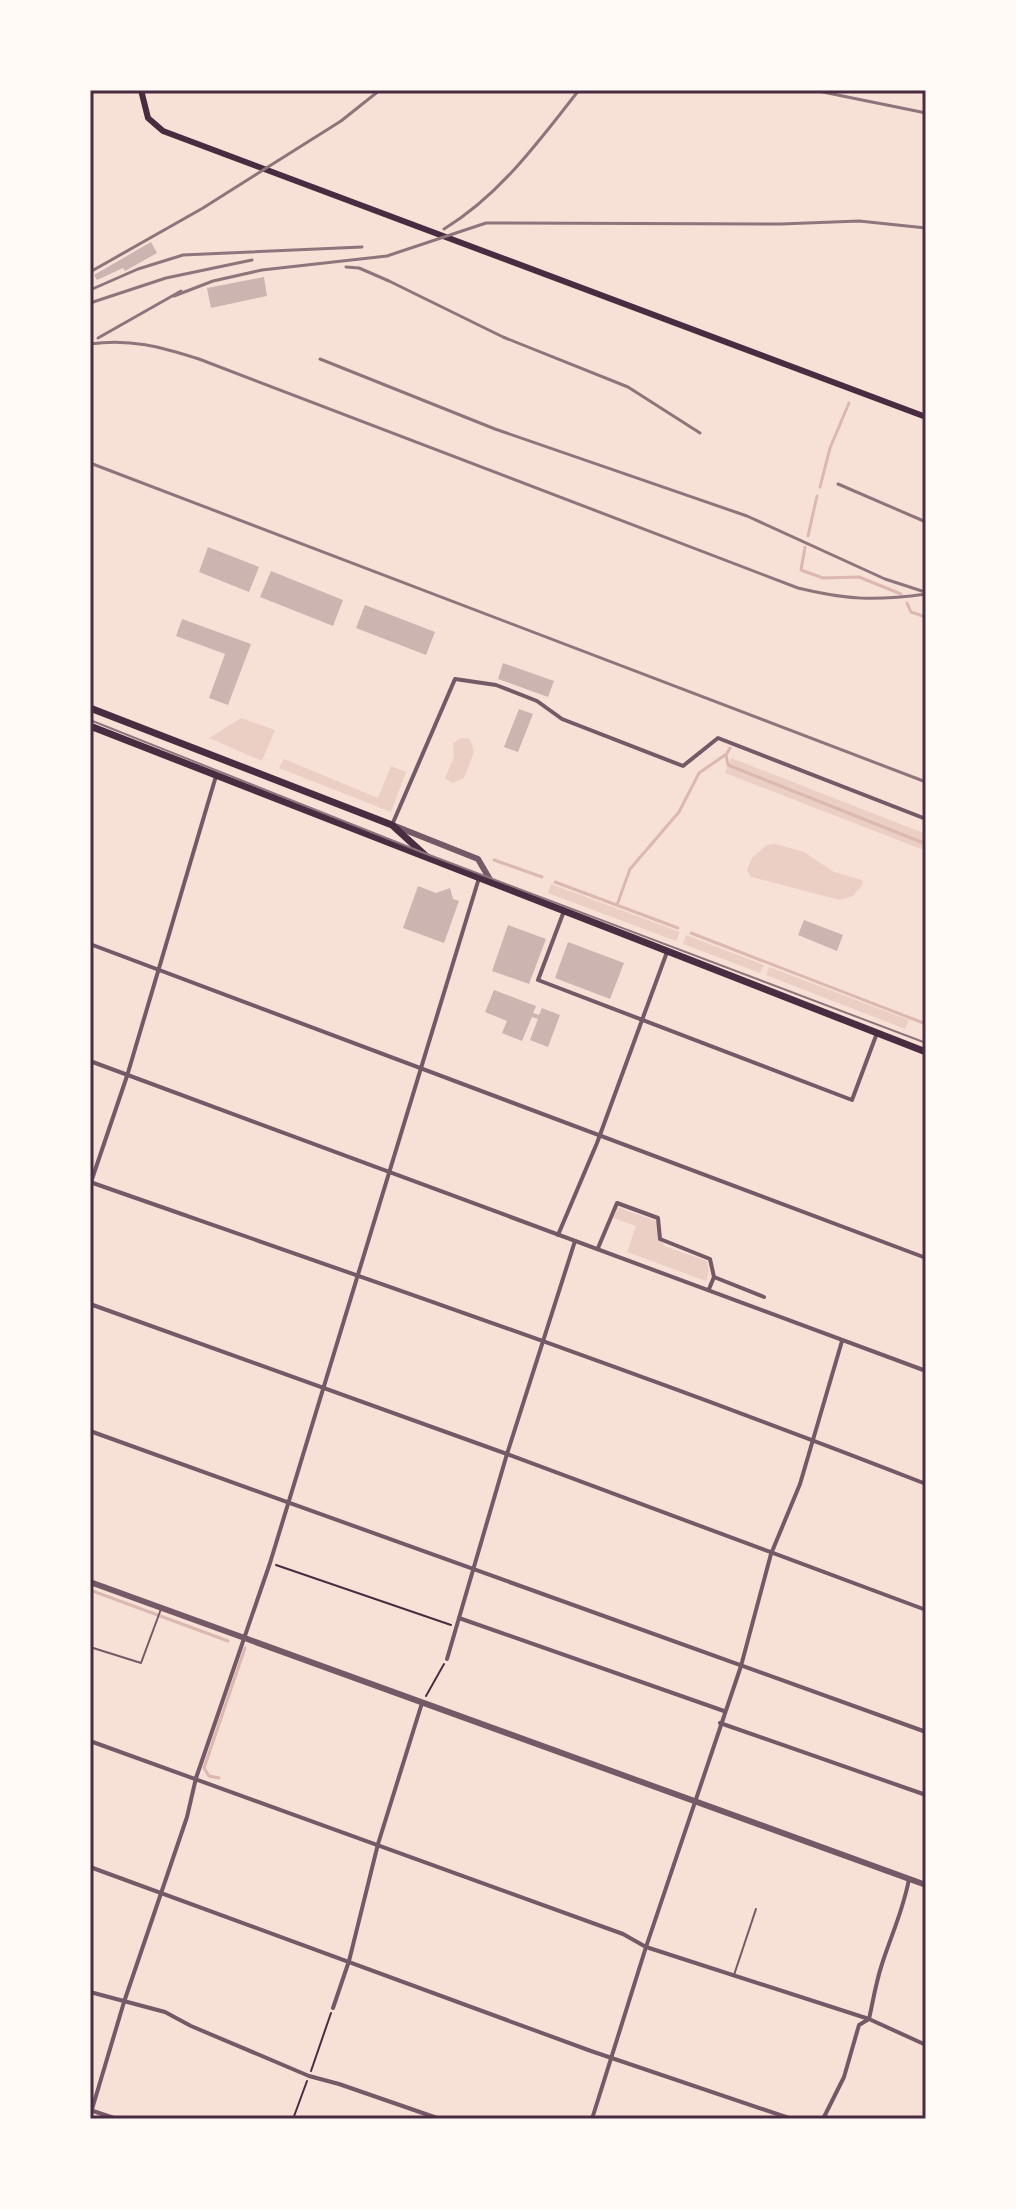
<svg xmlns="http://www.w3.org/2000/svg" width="1016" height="2209" viewBox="0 0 1016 2209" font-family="'Golos Text',sans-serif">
	<rect width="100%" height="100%" fill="#f7e1d7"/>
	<g fill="#ebcfc5">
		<path d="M241 718 275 730 262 761 209 738Z"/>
		<path d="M461 738 470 739 474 752 464 778 452 783 445 778 454 757 453 743Z"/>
		<path d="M731 758 926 834V851L725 773Z"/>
		<path d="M284 759 378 798 391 766 406 772 391 812 279 768Z"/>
		<path d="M776 844 804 852 834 872 862 880 863 884 853 896 840 900 751 877 747 870 752 858 767 845Z"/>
		<path d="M551 884 680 932 676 941 548 893Z"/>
		<path d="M686 935 764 965 760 973 683 944Z"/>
		<path d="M769 967 909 1020 905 1029 766 975Z"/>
		<path d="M617 1207 656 1221 664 1246 707 1261 709 1271 706 1281 627 1252 636 1226 613 1218Z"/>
	</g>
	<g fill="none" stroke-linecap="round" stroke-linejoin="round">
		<g stroke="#dcb8b0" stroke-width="3">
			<path d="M820 487 830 448 849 403"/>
			<path d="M808 536 817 496"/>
			<path d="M805 547 801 570 823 578 859 577 901 594"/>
			<path d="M907 603 911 612 926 617"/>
			<path d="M730 748 726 755 728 765 926 844"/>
			<path d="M494 860 542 877"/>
			<path d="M555 882 678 928"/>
			<path d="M617 905 630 869 679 812 699 773 725 755"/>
			<path d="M691 933 926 1024"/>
			<path d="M90 1590 228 1641"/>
			<path d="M219 1778 209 1776 204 1768 245 1648"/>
		</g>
	</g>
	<g fill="#ccb4b1">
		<path d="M151 242 157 253 125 271 123 268 97 280 94 275Z"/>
		<path d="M264 277 267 296 211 308 207 288Z"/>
		<path d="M208 547 259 567 249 592 199 572Z"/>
		<path d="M271 571 343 600 333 626 260 597Z"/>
		<path d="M365 605 435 632 426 655 356 628Z"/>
		<path d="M182 619 251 644 228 705 209 698 225 654 176 636Z"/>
		<path d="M503 663 554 681 548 697 498 679Z"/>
		<path d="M519 709 533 714 518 752 504 747Z"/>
		<path d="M418 886 436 893 450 888 453 899 459 901 444 943 403 928Z"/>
		<path d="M804 920 843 935 837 951 798 935Z"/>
		<path d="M508 925 546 939 529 984 492 971Z"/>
		<path d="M568 942 624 963 610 999 555 978Z"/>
		<path d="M494 990 536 1006 533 1013 539 1015 542 1008 560 1015 548 1047 530 1040 538 1019 532 1017 522 1041 502 1033 507 1021 485 1012Z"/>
	</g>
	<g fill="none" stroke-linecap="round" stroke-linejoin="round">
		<g stroke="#4a2c40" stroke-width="2">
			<path d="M276 1565 451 1625"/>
			<path d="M426 1696 444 1664"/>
			<path d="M311 2071 331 2013"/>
			<path d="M293 2119 307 2081"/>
		</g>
		<g stroke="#755966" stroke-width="2">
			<path d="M90 1647 141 1663 161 1609"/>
			<path d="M734 1975 756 1909"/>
		</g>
		<g stroke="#755966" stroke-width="4">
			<path d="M392 825 455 679 496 685 537 701 562 719 683 766 718 738 926 819"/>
			<path d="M564 911 538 980 852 1100 877 1033"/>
			<path d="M90 944 926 1258"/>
			<path d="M90 1061 926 1371"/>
			<path d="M90 1182C370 1280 650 1376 926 1484"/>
			<path d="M90 1185 127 1076 216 776"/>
			<path d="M558 1235 597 1143 667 952"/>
			<path d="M598 1248 617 1203 658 1218 660 1239 710 1259 714 1277 709 1289"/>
			<path d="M714 1277 764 1297"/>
			<path d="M90 1304 507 1454 926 1610"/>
			<path d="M90 1431 926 1732"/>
			<path d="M459 1618 724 1711"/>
			<path d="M447 1659 507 1454 575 1241"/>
			<path d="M720 1723 926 1795"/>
			<path d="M90 1741 623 1934 646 1947 869 2019 926 2045"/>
			<path d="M90 1867 591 2051 792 2119"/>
			<path d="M90 1992 165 2012 191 2026 309 2076 339 2084 440 2119"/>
			<path d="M333 2008 349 1961 378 1844 422 1703"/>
			<path d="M93 2111 117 2119"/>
			<path d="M90 2116 124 2002 187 1817 196 1778 270 1563 479 878"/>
			<path d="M592 2119 646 1947 741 1666 771 1554 800 1484 842 1341"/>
			<path d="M823 2119 844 2077 859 2025 869 2019C873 2001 876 1982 882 1964 892 1933 903 1911 909 1879"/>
		</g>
		<g stroke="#755966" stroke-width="6">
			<path d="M395 826 478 859 492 883"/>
			<path d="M90 1582 926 1885"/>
		</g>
		<path stroke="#4a2c40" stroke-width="6" d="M141 90 148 118 163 131 926 417"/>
		<g stroke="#4a2c40" stroke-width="7">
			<path d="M90 708 392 825 426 856"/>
			<path d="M90 726 926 1052"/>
		</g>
		<path stroke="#8f747c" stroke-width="2" d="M90 720 424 853 926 1043"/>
		<g stroke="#8f747c" stroke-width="3">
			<path d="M813 90 926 113"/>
			<path d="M444 229C500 195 539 141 579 90"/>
			<path d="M346 267 359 268 389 281 503 337 628 387 700 433"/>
			<path d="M90 272 203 208 341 121 380 90"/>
			<path d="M90 290 138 269 183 255 362 247"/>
			<path d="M174 296 213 281 262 270 387 256 486 223 781 224 859 221 926 228"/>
			<path d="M90 303 166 278 252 260"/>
			<path d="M98 338 181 291"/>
			<path d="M90 344C130 338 161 347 199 359L798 588C847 600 876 601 926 594"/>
			<path d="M320 359 495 429 747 516 885 579 922 591"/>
			<path d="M90 463 926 782"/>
			<path d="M838 484 926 522"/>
		</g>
	</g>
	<rect width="1016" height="2209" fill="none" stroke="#fffaf5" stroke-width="184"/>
	<rect x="92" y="92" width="832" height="2025" fill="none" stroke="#4a2c40" stroke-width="3"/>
</svg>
